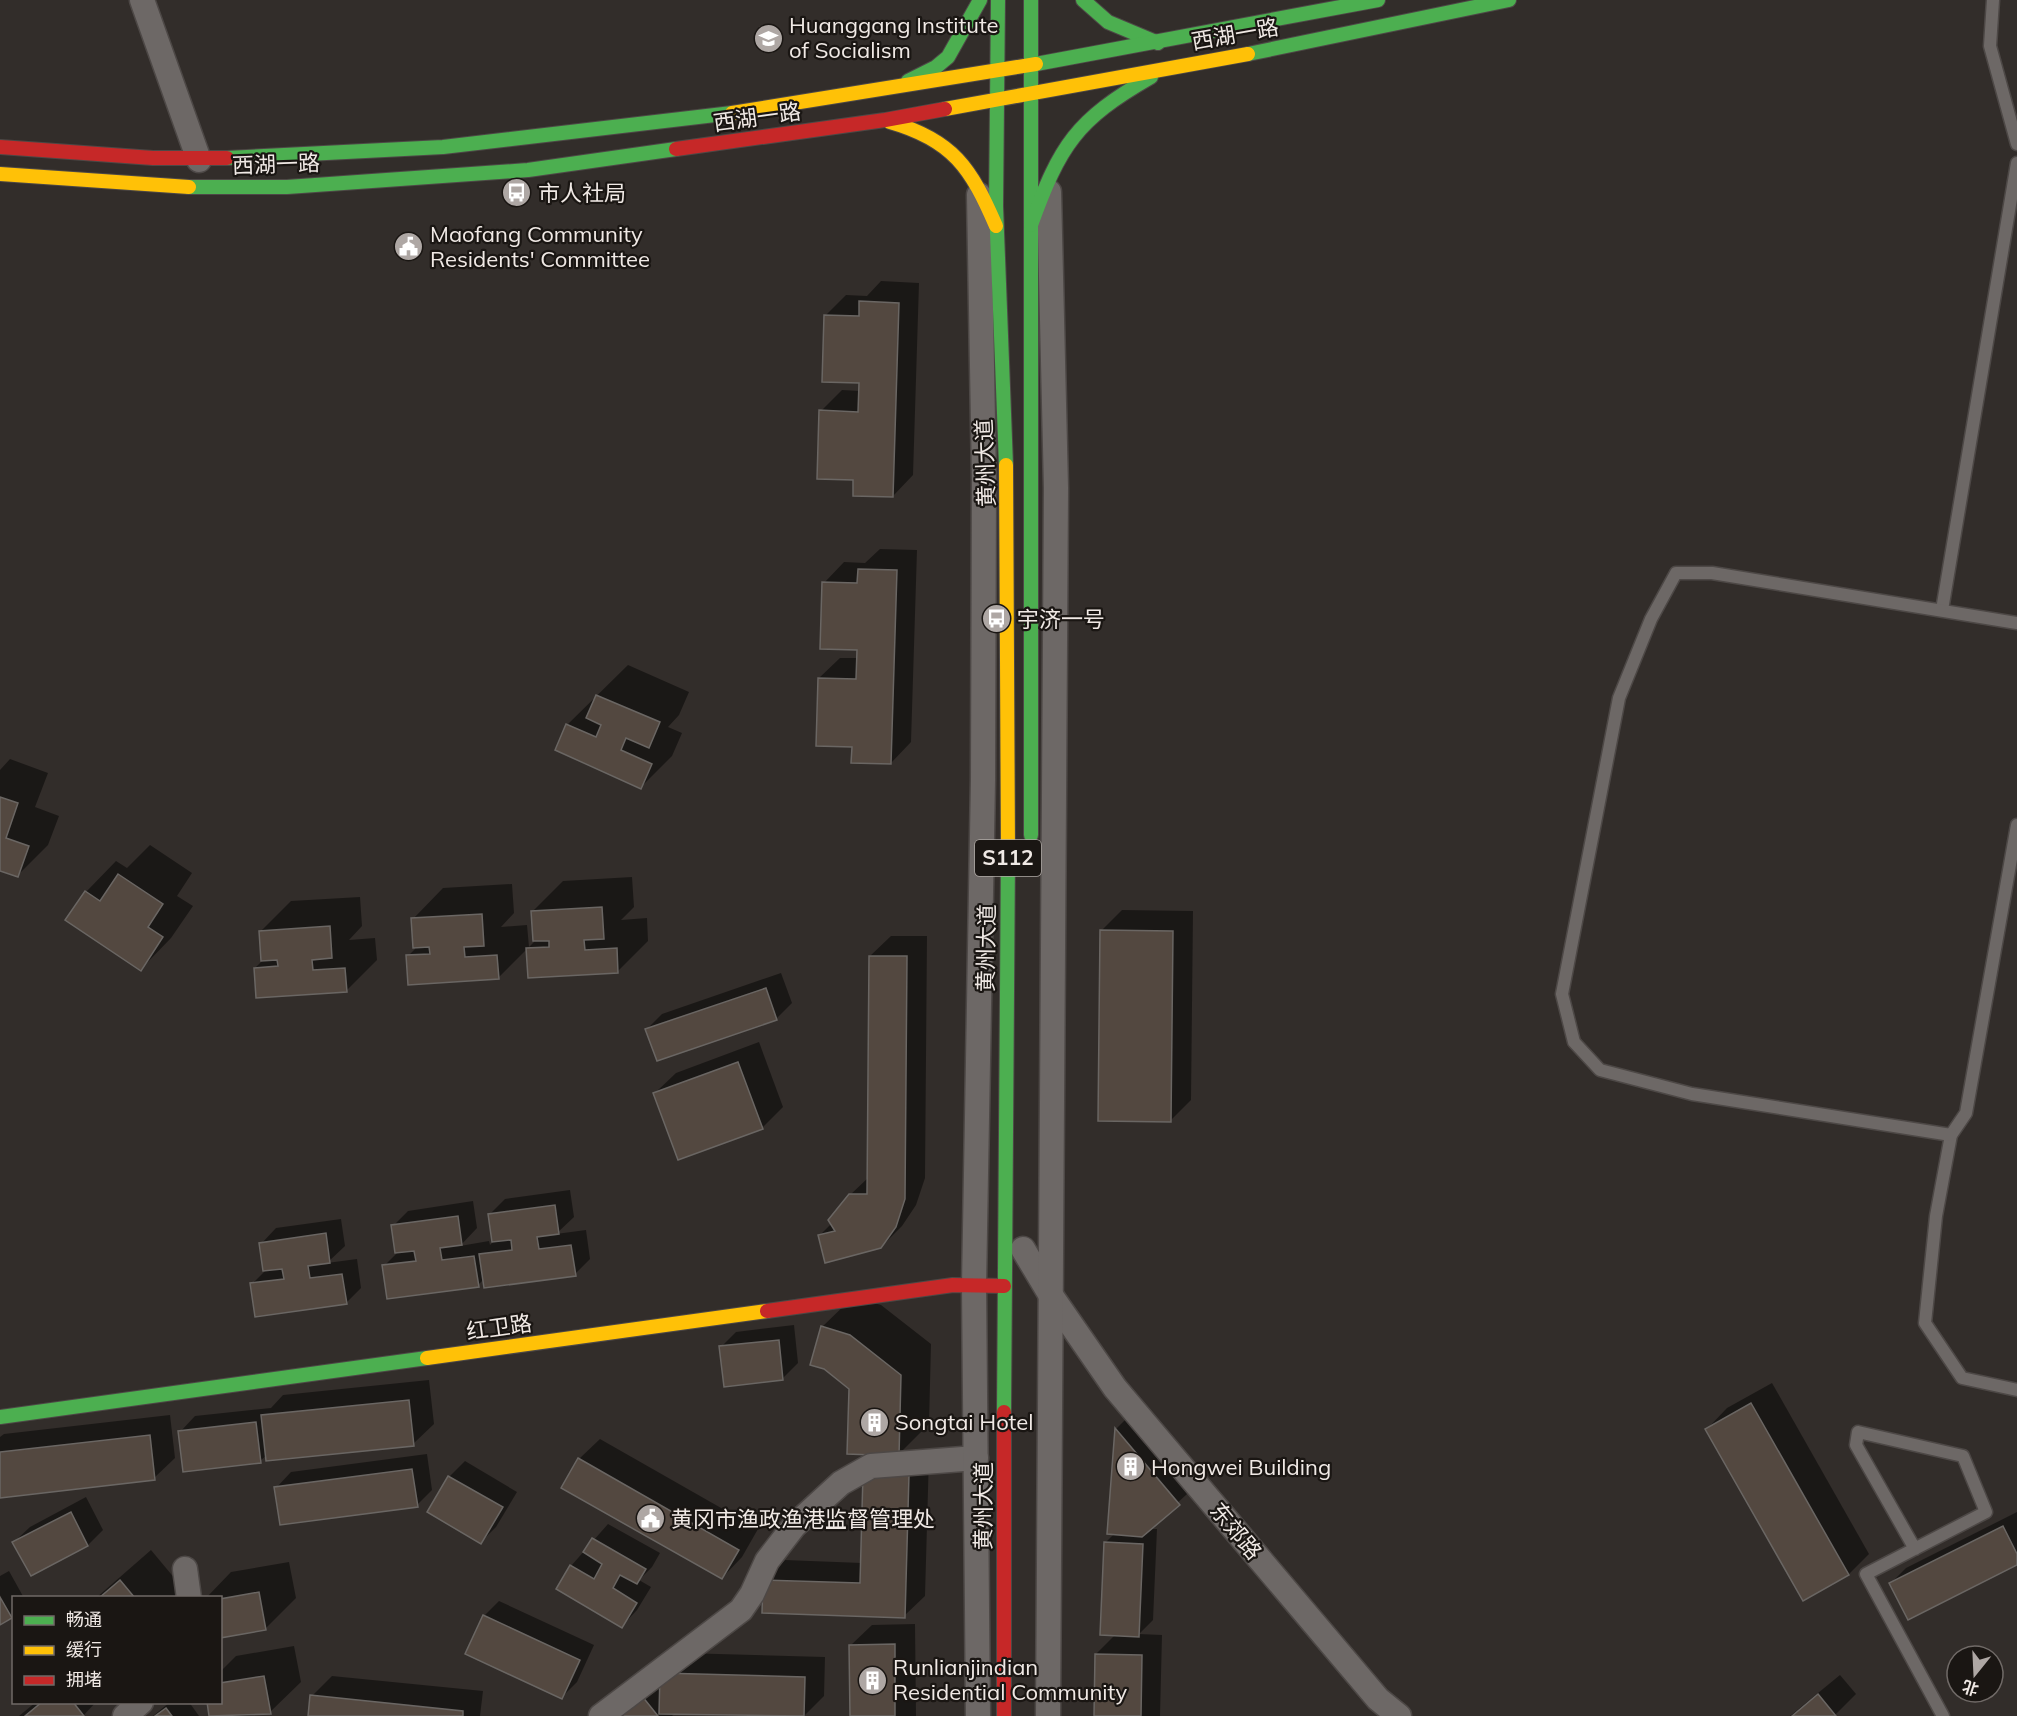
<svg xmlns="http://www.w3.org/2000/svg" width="2017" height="1716" viewBox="0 0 2017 1716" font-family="Mulish,'Noto Sans SC',sans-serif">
	<rect width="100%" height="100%" fill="#322d2a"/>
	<g fill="#0007">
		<path d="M881 281 919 283 913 475 893 496 855 478 821 411 842 390 860 391V382L825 316 846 295 867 296Z"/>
		<path d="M880 549 917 550 911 742 891 763 853 746 819 678 840 658H858L859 649 824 583 844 562 865 563Z"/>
		<path d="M628 665 689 692 679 715 668 727 682 733 672 756 641 787 567 725Z"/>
		<path d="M10 759 48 773 35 807 59 816 48 845 18 875 0 869V770Z"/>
		<path d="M150 845 192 873 177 896 193 906 171 938 141 969 86 892 116 861 127 868Z"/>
		<path d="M632 877 634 907 621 920 647 918 648 941 618 971 527 949 498 978 408 956 415 949 413 919 443 888 512 884 514 913 501 927 527 925 529 947 534 942 532 912 563 881Z"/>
		<path d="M360 897 362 926 349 940 375 938 377 960 346 991 255 968 262 961 261 931 291 901Z"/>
		<path d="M1122 910 1193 911 1191 1100 1171 1120 1101 931Z"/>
		<path d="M891 936H927L925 1178 916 1205 902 1226 881 1247 819 1236 832 1223 850 1195 869 1177 870 956Z"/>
		<path d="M781 973 792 1003 776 1019 647 1029 662 1014Z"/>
		<path d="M759 1042 783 1107 762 1128 655 1093 676 1073Z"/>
		<path d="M570 1190 574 1217 556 1234 586 1230 590 1259 575 1274 484 1279 478 1285 384 1266 397 1253 393 1226 408 1211 473 1201 477 1228 460 1246 489 1241 490 1245 494 1241 489 1215 505 1199Z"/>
		<path d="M341 1219 345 1246 327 1263 357 1259 361 1288 346 1303 252 1284 265 1271 261 1244 276 1228Z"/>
		<path d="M853 1297 881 1305 931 1344 929 1424 899 1454 929 1455 925 1596 904 1616 765 1581 785 1560 862 1563 885 1454 822 1327Z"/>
		<path d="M794 1325 798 1363 783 1378 721 1347 736 1332Z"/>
		<path d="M429 1380 434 1424 413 1444 267 1455 260 1461 180 1432 195 1416 271 1408 283 1395Z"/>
		<path d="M1772 1383 1869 1554 1849 1574 1803 1599 1707 1429 1727 1408Z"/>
		<path d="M1136 1409 1199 1483 1149 1529H1157L1153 1620 1139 1634 1162 1635 1160 1716H1095L1096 1654 1116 1634 1105 1543 1115 1533H1109L1116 1429Z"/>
		<path d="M170 1415 175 1458 154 1478 0 1496V1437L4 1434Z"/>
		<path d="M600 1439 758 1529 742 1557 722 1578 579 1459Z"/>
		<path d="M427 1454 432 1490 417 1505 276 1488 291 1472Z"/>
		<path d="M465 1461 517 1492 496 1527 481 1542 429 1512 449 1477Z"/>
		<path d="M86 1497 103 1530 88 1545 31 1574 14 1542 30 1527Z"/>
		<path d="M2017 1512V1563L1891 1583 1906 1568Z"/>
		<path d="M608 1524 660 1553 652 1567 639 1580 651 1587 637 1610 622 1626 571 1566Z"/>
		<path d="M151 1550 191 1598H96Z"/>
		<path d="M289 1562 296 1598 265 1629 220 1636V1598H206L231 1572Z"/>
		<path d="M9 1571 24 1598H14V1615L0 1623V1576Z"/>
		<path d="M499 1601 594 1645 577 1682 562 1697 484 1616Z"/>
		<path d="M915 1624 916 1716H851V1645L872 1625Z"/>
		<path d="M294 1646 301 1682 270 1712 249 1716H211L208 1702H220V1672L236 1656Z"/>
		<path d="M682 1653 825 1657 824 1696 804 1716 675 1713 672 1716H604Z"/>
		<path d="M1840 1675 1856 1694 1834 1716H1790Z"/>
		<path d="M332 1676 483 1691 480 1716H310L312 1696Z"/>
		<path d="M36 1702H96L83 1716H19Z"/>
		<path d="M170 1702H189L199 1716H153Z"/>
	</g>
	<g fill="#534840" stroke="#6a6663" stroke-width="1.5">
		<path d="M859 301 899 303 893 497 853 496V480L817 479 819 410 858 412 859 383 822 382 824 315 859 316Z"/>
		<path d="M858 569 897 570 891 764 851 763 852 747 816 746 818 678 856 679 857 650 820 649 822 582 857 583Z"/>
		<path d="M596 695 660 722 649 748 626 738 621 750 652 764 641 789 555 750 566 724 596 737 601 725 586 718Z"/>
		<path d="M0 797 18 803 6 838 29 846 18 877 0 871Z"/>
		<path d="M118 874 163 904 148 927 163 937 141 971 65 920 85 891 100 901Z"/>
		<path d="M602 907 604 939 584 940 585 950 617 948 618 973 528 978 526 948 549 947V941H533L531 911Z"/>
		<path d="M482 914 484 946 464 947 465 957 497 955 499 979 408 985 406 955 430 954 429 947 413 948 411 918Z"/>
		<path d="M330 926 332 958 312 960 313 970 345 968 347 992 256 998 254 968 278 966 277 960 261 961 259 931Z"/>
		<path d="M1100 930 1173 931 1171 1122 1098 1121Z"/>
		<path d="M869 956H907L905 1199 896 1227 881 1248 825 1263 818 1235 835 1231 828 1220 849 1194H867Z"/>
		<path d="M766 988 777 1020 657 1061 645 1029Z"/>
		<path d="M738 1062 763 1129 678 1160 653 1093Z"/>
		<path d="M555 1205 559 1234 537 1237 539 1249 571 1245 576 1276 484 1288 479 1254 512 1250 511 1240 492 1242 488 1214Z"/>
		<path d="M458 1216 462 1245 440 1248 442 1260 474 1256 479 1287 387 1299 382 1265 416 1261 414 1251 395 1253 391 1225Z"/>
		<path d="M326 1233 330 1263 308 1266 310 1278 342 1274 347 1304 255 1317 250 1283 284 1279 282 1269 263 1271 259 1243Z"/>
		<path d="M821 1326 850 1335 901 1375 899 1456 847 1454 849 1389 824 1369 810 1365Z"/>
		<path d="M779 1340 783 1380 724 1387 719 1346Z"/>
		<path d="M409 1400 414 1446 266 1461 261 1415Z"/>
		<path d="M1751 1403 1849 1575 1803 1601 1705 1429Z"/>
		<path d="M256 1422 261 1463 183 1472 178 1431Z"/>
		<path d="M1115 1428 1180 1505 1142 1537 1107 1534Z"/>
		<path d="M150 1435 155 1480 0 1498V1452Z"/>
		<path d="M578 1458 739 1550 722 1579 561 1488Z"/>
		<path d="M412 1469 418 1507 280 1525 274 1487Z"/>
		<path d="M863 1474 909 1475 905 1618 762 1613 763 1580 860 1583Z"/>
		<path d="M448 1476 503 1507 481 1544 427 1512Z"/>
		<path d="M71 1512 88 1546 31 1576 12 1542Z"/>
		<path d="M2003 1526 2017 1554V1565L1908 1620 1889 1583Z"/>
		<path d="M592 1538 646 1569 637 1584 620 1575 613 1588 637 1603 622 1628 556 1589 570 1565 594 1579 602 1564 583 1552Z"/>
		<path d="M1104 1542 1143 1544 1139 1637 1100 1635Z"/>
		<path d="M120 1580 135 1598H99Z"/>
		<path d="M259 1592 266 1630 220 1638V1599Z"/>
		<path d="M0 1597 12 1618 0 1625Z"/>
		<path d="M483 1615 580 1660 562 1699 465 1654Z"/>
		<path d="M895 1644V1716H850L849 1645Z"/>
		<path d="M1095 1654 1142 1655 1141 1716H1094Z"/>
		<path d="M660 1673 805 1677 804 1716 659 1714Z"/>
		<path d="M264 1676 271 1714 209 1716 207 1702H220V1683Z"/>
		<path d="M638 1691 658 1716H606Z"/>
		<path d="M1818 1694 1836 1716H1792Z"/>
		<path d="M310 1695 463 1711V1716H308Z"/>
		<path d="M42 1702H73L84 1716H25Z"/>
		<path d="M166 1708 172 1716H155Z"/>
	</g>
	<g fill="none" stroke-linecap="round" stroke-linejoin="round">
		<defs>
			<g id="lane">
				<path d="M1993 0 1990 46 2017 144"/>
				<path d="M1942 610 2017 163"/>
				<path d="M2017 825 1966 1113 1951 1135 1936 1216 1925 1323 1962 1378 2017 1390"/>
				<path d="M1951 1135 1692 1094 1600 1070 1574 1042 1562 994 1619 698 1651 619 1676 573H1712L2017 623"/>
				<path d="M1915 1549 1856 1445 1858 1432 1963 1456 1986 1512 1866 1574 1943 1716"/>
			</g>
			<g id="street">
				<path d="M142 0 199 160"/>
				<path d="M1023 1249 1050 1294 1115 1388 1378 1699 1399 1716"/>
				<path d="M185 1569 189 1598"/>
				<path d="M125 1716 141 1702"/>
				<path d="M601 1716 741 1610 752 1594 767 1561 794 1526 841 1483 871 1466 976 1458"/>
				<path d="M978 1716 974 1286 983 780 984 479 979 195"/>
				<path d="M1048 1716 1056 488 1049 192"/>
			</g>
			<g id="fast">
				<path d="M998 0 996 206 1006 465"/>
				<path d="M1031 0V835"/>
				<path d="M1083 0 1108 22 1158 43"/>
				<path d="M1248 54 1509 0"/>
				<path d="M1036 64 1378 0"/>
				<path d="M908 81 936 67 948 57 980 0"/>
				<path d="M227 158 443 147 732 113"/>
				<path d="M189 187H287L528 170 676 149"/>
				<path d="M1031 225C1060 145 1076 120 1151 77"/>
				<path d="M1004 1412 1008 852"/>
				<path d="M0 1417 427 1358"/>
			</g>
			<g id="slow">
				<path d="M945 109 1248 54"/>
				<path d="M732 113 1036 64"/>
				<path d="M890 122C953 140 971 168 996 226"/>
				<path d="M0 174 189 187"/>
				<path d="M1006 465 1008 852"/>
				<path d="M427 1358 767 1311"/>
			</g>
			<g id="jam">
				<path d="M0 147 153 158H227"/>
				<path d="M676 149 885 120 945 109"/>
				<path d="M767 1311 953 1285 1004 1286"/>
				<path d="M1004 1412V1716"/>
			</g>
		</defs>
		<use href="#lane" stroke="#4d4846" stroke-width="15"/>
		<use href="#street" stroke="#4d4846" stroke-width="27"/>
		<use href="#fast" stroke="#4d4846" stroke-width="16"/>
		<use href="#slow" stroke="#4d4846" stroke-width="16"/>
		<use href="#jam" stroke="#4d4846" stroke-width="16"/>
		<use href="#lane" stroke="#6d6866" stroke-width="12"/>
		<use href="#street" stroke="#6d6866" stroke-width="24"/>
		<use href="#fast" stroke="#4caf50" stroke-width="14"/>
		<use href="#slow" stroke="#ffc107" stroke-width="14"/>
		<use href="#jam" stroke="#c62828" stroke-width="14"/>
	</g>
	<defs>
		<symbol id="university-disc" viewBox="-11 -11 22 22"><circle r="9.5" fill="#aea7a4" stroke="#1a1613"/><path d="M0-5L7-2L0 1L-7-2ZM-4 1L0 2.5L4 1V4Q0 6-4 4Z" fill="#fff"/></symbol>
		<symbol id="bus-disc" viewBox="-11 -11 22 22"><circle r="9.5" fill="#aea7a4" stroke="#1a1613"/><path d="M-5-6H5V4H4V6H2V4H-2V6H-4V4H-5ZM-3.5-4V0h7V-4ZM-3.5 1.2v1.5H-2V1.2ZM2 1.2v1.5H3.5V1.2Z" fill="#fff"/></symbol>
		<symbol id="civic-disc" viewBox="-11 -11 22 22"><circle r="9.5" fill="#aea7a4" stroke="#1a1613"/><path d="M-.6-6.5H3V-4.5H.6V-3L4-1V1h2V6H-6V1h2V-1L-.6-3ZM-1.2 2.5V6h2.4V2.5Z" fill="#fff"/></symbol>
		<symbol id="building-disc" viewBox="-11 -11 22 22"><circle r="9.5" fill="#aea7a4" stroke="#1a1613"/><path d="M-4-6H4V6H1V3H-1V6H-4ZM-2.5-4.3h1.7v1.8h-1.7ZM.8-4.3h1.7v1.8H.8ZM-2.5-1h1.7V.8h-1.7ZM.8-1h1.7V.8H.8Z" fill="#fff"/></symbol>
	</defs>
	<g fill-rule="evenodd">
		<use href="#university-disc" x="752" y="22" width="33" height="33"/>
		<use href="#bus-disc" x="500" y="176" width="33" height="33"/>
		<use href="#civic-disc" x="392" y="230" width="33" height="33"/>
		<use href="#bus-disc" x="980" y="602" width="33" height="33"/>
		<use href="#building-disc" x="858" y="1406" width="33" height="33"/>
		<use href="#building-disc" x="1114" y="1450" width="33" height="33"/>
		<use href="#civic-disc" x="634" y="1502" width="33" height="33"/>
		<use href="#building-disc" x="856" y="1664" width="33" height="33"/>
	</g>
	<g text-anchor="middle" stroke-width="4.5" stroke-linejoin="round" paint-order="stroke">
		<rect fill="#1a1613" stroke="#b0aaa6" stroke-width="1.5" x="975" y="840" width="66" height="36" rx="4.5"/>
		<g font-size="21" font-weight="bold" fill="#f0e9e5">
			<text x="1008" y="865">S112</text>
		</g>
		<g font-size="22" fill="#f0e9e5" stroke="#1a1613" text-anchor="start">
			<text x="789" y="33">Huanggang Institute<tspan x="789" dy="25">of Socialism</tspan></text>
			<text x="538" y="201">市人社局</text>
			<text x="430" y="242">Maofang Community<tspan x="430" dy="25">Residents' Committee</tspan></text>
			<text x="1017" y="627">宇济一号</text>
			<text x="895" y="1430">Songtai Hotel</text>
			<text x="1151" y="1475">Hongwei Building</text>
			<text x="671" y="1527">黄冈市渔政渔港监督管理处</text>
			<text x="893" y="1675">Runlianjindian<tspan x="893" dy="25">Residential Community</tspan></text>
		</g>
		<g font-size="22" fill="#f0e9e5" stroke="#1a1613">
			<text transform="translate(1235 34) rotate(-10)" y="8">西湖一路</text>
			<text transform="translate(757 117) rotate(-8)" y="8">西湖一路</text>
			<text transform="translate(276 164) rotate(-2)" y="8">西湖一路</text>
			<text transform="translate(985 463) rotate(-92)" y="8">黄州大道</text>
			<text transform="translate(986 948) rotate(-89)" y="8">黄州大道</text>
			<text transform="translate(499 1327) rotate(-8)" y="8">红卫路</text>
			<text transform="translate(983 1506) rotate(-90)" y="8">黄州大道</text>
			<text transform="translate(1236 1531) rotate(50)" y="8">东郊路</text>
		</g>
	</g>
	<rect x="12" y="1596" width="210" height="108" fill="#1a1613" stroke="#706a67" stroke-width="1.5"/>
	<rect x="24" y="1616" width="30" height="9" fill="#4caf50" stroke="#706a67" stroke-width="1.5"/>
	<text x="66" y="1626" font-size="18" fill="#f0e9e5">畅通</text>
	<rect x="24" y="1646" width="30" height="9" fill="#ffc107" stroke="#706a67" stroke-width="1.5"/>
	<text x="66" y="1656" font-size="18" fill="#f0e9e5">缓行</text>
	<rect x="24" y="1676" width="30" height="9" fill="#c62828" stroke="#706a67" stroke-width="1.5"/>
	<text x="66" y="1686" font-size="18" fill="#f0e9e5">拥堵</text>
	<g transform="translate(1975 1674) rotate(198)"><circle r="28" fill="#1a1613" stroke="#706a67" stroke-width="1.5"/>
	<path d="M0-4.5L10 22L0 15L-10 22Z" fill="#aea7a4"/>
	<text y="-9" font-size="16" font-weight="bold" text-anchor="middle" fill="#f0e9e5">北</text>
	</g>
</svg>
